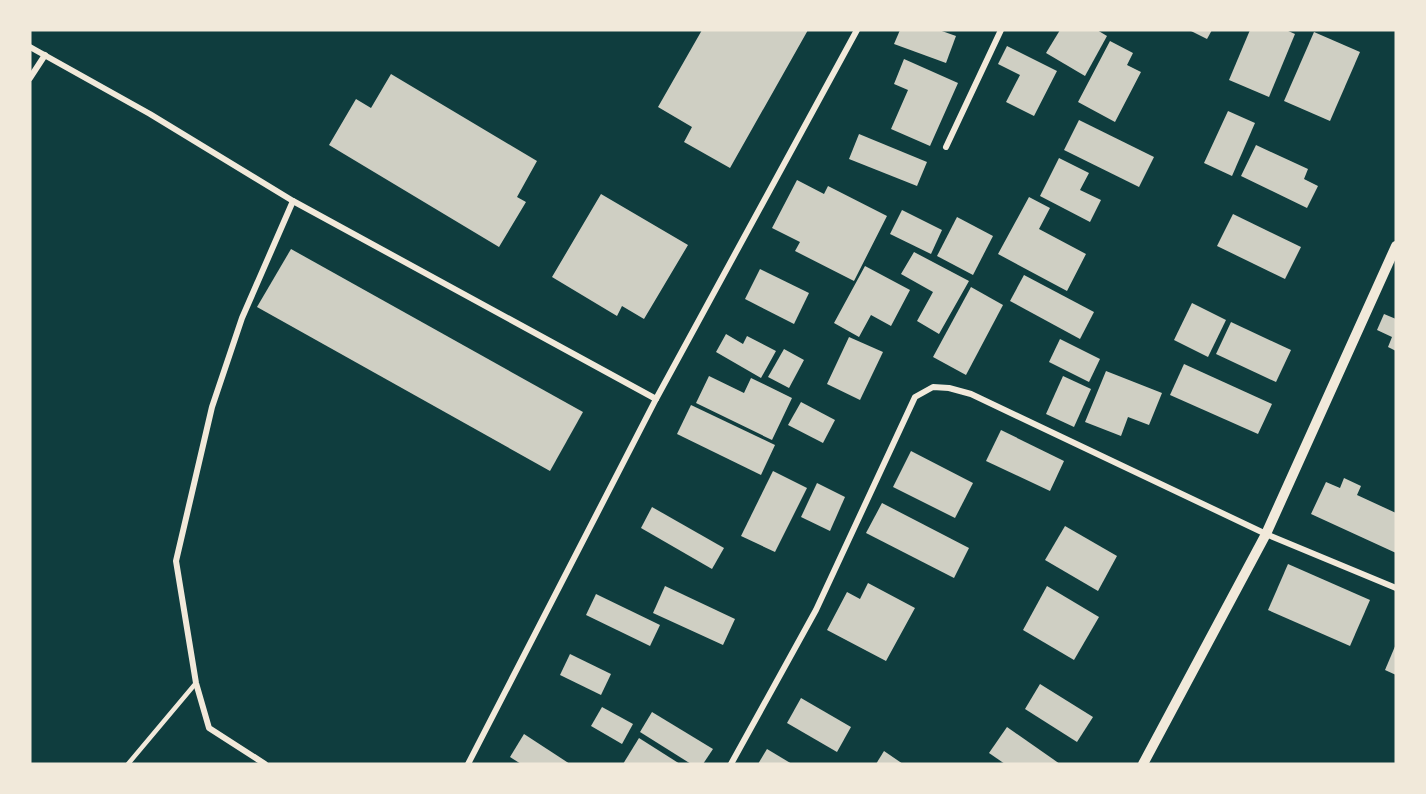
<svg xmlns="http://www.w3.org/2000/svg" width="1426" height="794" viewBox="0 0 1426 794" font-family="Barlow,sans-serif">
	<rect width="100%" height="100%" fill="#0f3d3e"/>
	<g fill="#cfcfc3">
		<path d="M702 30H808L730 168 684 142 692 127 658 107Z"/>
		<path d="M900 30H939L956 36 946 63 894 44Z"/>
		<path d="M1060 30H1097L1107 36 1085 76 1046 53Z"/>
		<path d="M1189 30H1212L1207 39Z"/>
		<path d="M1250 30H1286L1295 34 1269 97 1229 80Z"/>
		<path d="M1314 32 1360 52 1330 121 1284 101Z"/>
		<path d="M1110 41 1133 53 1127 65 1141 72 1115 122 1078 102Z"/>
		<path d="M1007 46 1057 71 1034 116 1006 102 1020 75 998 64Z"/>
		<path d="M904 59 958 83 930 146 891 129 908 90 894 84Z"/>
		<path d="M391 74 537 161 517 197 526 202 499 247 329 145 356 99 371 108Z"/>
		<path d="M1228 111 1255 123 1232 176 1204 163Z"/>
		<path d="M1079 120 1154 157 1139 187 1064 150Z"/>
		<path d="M859 134 927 162 917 186 849 159Z"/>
		<path d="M1256 145 1308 169 1304 179 1318 186 1307 208 1241 176Z"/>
		<path d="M1059 158 1089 173 1080 190 1101 200 1090 222 1040 196Z"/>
		<path d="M797 180 824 194 828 186 887 216 854 281 795 251 800 242 772 228Z"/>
		<path d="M601 194 688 245 644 319 622 306 617 316 552 277Z"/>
		<path d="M1029 197 1050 208 1039 229 1086 254 1067 291 998 254Z"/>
		<path d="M902 210 942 230 931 254 890 234Z"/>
		<path d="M1233 214 1301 247 1285 279 1217 246Z"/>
		<path d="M957 217 993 236 973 275 937 256Z"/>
		<path d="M291 249 583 412 550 471 257 307Z"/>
		<path d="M914 252 969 281 939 334 917 321 933 292 901 274Z"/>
		<path d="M865 266 910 290 891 326 871 315 859 337 834 323Z"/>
		<path d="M760 269 809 293 794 324 745 299Z"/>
		<path d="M1024 275 1094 312 1080 339 1010 301Z"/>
		<path d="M971 287 1003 305 966 375 933 357Z"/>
		<path d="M1192 303 1226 320 1208 357 1174 340Z"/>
		<path d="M1384 314 1396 319V351L1388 347 1392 337 1377 330Z"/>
		<path d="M1231 322 1291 350 1276 382 1216 354Z"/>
		<path d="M726 334 743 344 747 336 776 351 761 378 716 352Z"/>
		<path d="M849 337 883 352 860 400 827 384Z"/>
		<path d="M1060 339 1100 359 1089 382 1049 362Z"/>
		<path d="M784 349 804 360 789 388 768 377Z"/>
		<path d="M1184 364 1272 404 1258 434 1170 395Z"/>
		<path d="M1106 371 1162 393 1149 425 1128 417 1121 436 1085 422Z"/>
		<path d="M709 376 744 393 751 378 792 398 772 440 696 403Z"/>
		<path d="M1063 376 1091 389 1074 427 1046 414Z"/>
		<path d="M801 402 835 420 823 443 788 425Z"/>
		<path d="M691 405 775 445 761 475 677 434Z"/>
		<path d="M1001 430 1064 461 1050 491 986 461Z"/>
		<path d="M911 451 973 483 955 518 893 487Z"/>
		<path d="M773 471 807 488 775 552 741 536Z"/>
		<path d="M1344 478 1361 486 1357 495 1396 513V553L1311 514 1326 482 1340 488Z"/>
		<path d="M817 483 845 497 830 531 801 517Z"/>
		<path d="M882 503 969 548 954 578 866 533Z"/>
		<path d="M652 507 724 548 712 569 641 528Z"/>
		<path d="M1065 526 1117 556 1098 591 1045 560Z"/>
		<path d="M1288 564 1370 600 1350 646 1268 610Z"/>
		<path d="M868 583 915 608 886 661 827 630 847 592 860 599Z"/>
		<path d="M665 586 735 619 723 645 653 613Z"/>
		<path d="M1047 586 1099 617 1074 660 1023 630Z"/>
		<path d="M596 594 660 625 650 646 586 615Z"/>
		<path d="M1396 644V675L1385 670Z"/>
		<path d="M570 654 611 674 601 695 560 675Z"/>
		<path d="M1040 684 1093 717 1077 742 1025 709Z"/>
		<path d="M801 698 851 727 837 752 787 723Z"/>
		<path d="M602 707 633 724 622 744 591 726Z"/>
		<path d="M652 712 713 749 703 764H691L640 732Z"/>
		<path d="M1007 727 1060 764H1005L989 753Z"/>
		<path d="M524 734 570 764H521L510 757Z"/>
		<path d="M639 738 680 764H623Z"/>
		<path d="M767 749 792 764H758Z"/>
		<path d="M884 751 903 764H876Z"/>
	</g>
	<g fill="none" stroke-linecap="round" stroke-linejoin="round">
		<path stroke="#f1e9da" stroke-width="4.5" d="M128 764 196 683"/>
		<g stroke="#f1e9da" stroke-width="6">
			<path d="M30 47 150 114 293 201 656 399"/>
			<path d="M30 78 45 55"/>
			<path d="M946 147 1001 30"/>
			<path d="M265 764 209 728 196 683 176 561 212 407 242 318 293 201"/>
			<path d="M468 764 656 399 857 30"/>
			<path d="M731 764 816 610 915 397 933 387 949 388 971 394 1266 534 1396 588"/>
		</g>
		<path stroke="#f1e9da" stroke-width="10" d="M1143 764 1266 534 1396 246"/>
	</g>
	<rect width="1426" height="794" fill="none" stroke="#f1e9da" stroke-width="63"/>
</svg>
